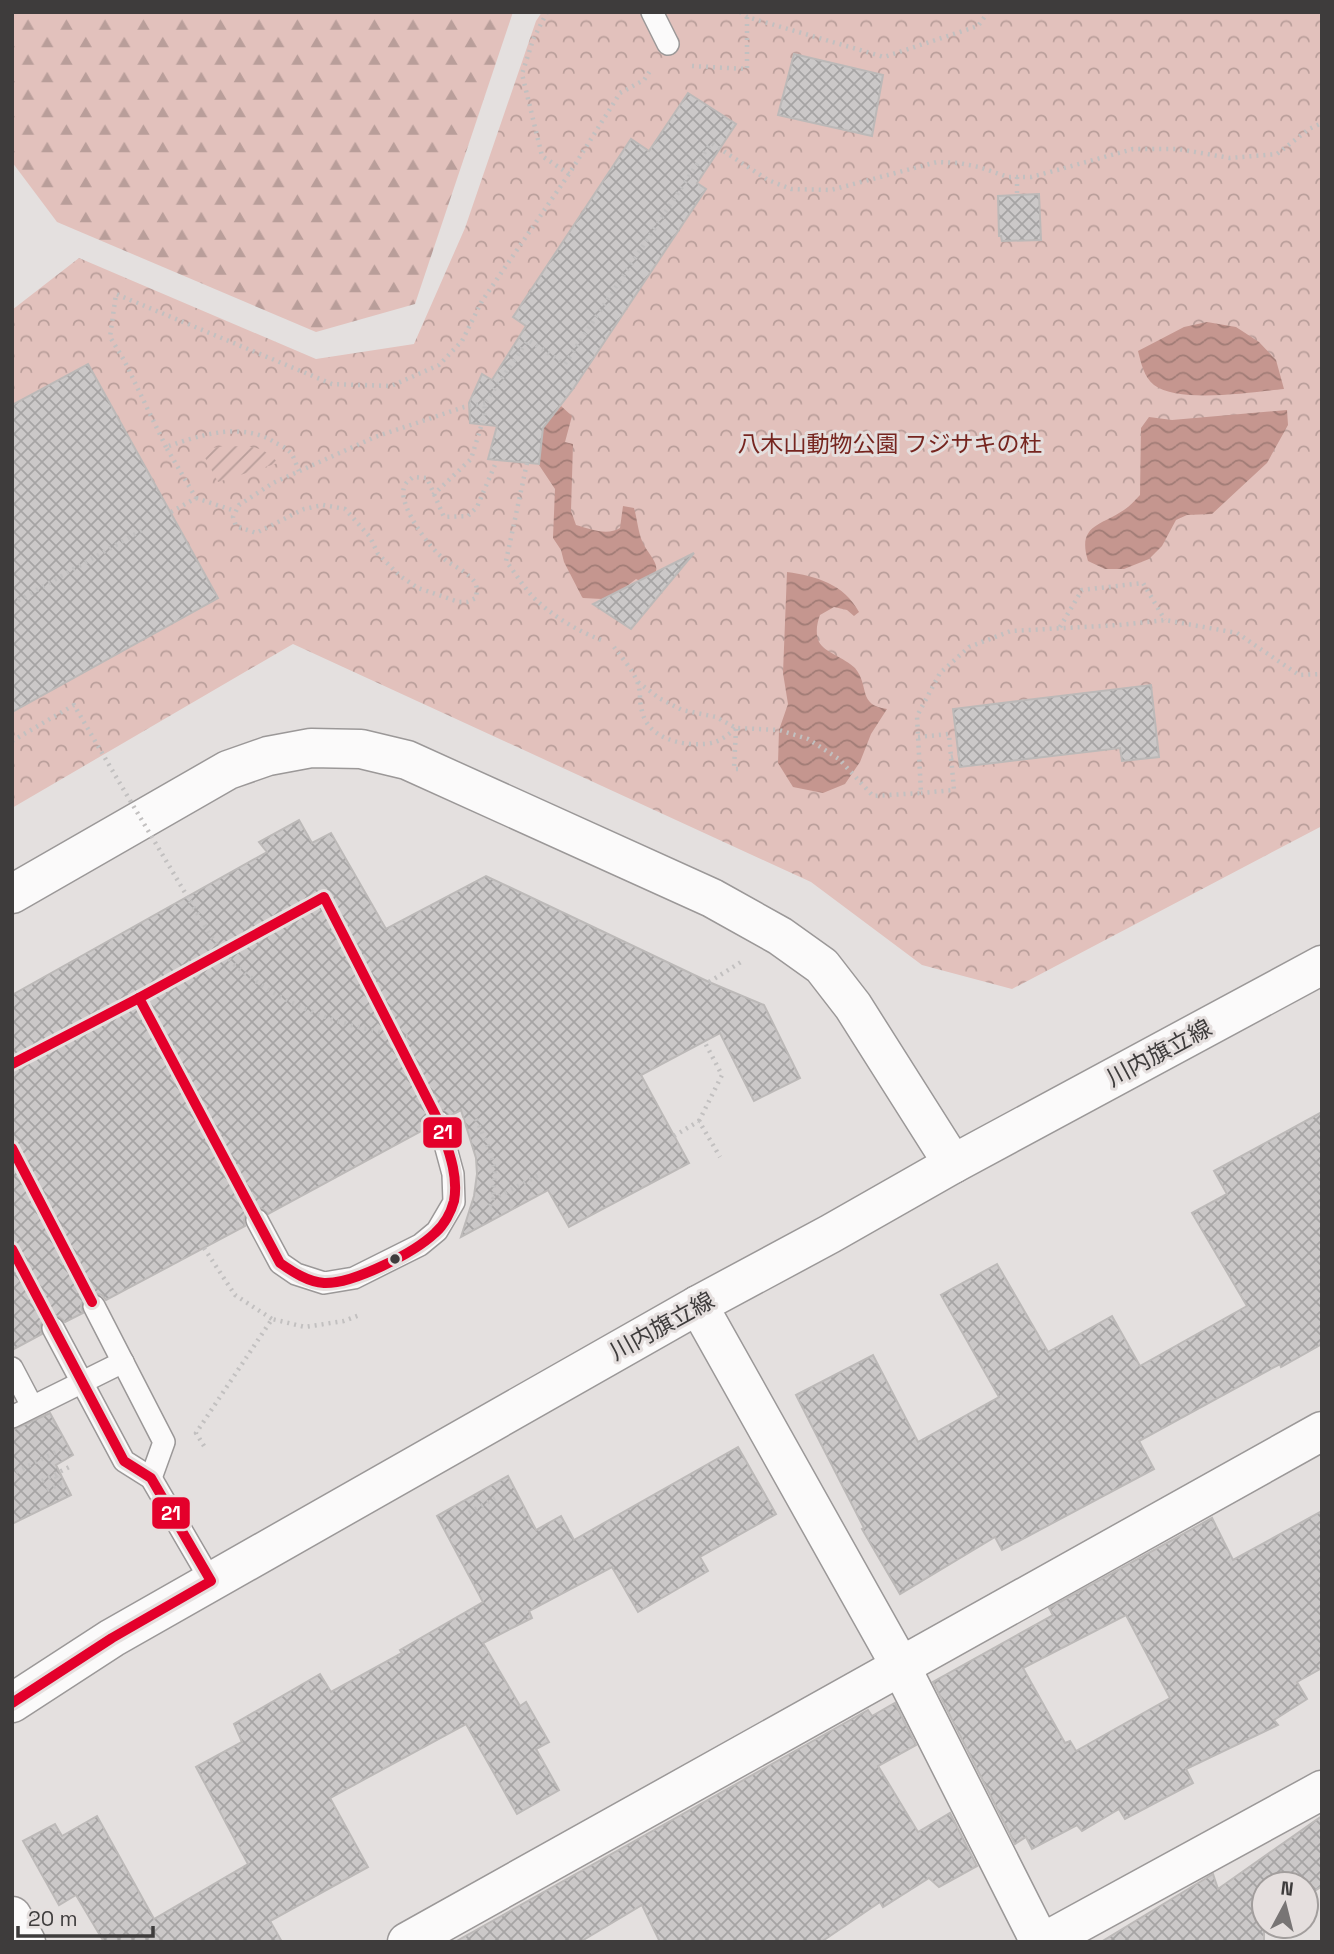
<svg xmlns="http://www.w3.org/2000/svg" width="1334" height="1954" viewBox="0 0 1334 1954" font-family="'Space Grotesk','Noto Sans JP',sans-serif">
	<defs>
		<pattern id="forest-firs" width="22" height="20" patternUnits="userSpaceOnUse" patternTransform="scale(1.75)"><rect width="22" height="20" fill="#e2c1bc"/><path d="M5 1l3.5 6h-7zM16 11l3.5 6h-7z" fill="#b99e9a"/></pattern>
		<pattern id="park-crowns" width="20" height="18" patternUnits="userSpaceOnUse" patternTransform="scale(1.75)"><rect width="20" height="18" fill="#e2c1bc"/><path d="M2 6a3 3 0 1 1 6 0M12 15a3 3 0 1 1 6 0" fill="none" stroke="#b99e9a"/></pattern>
		<pattern id="garden-furrows" width="10" height="10" patternUnits="userSpaceOnUse" patternTransform="scale(1.75)"><rect width="10" height="10" fill="#e2c1bc"/><path d="M-1 1l2-2M0 10L10 0M9 11l2-2" fill="none" stroke="#b99e9a"/></pattern>
		<pattern id="water-waves" width="16" height="10" patternUnits="userSpaceOnUse" patternTransform="scale(1.75)"><rect width="16" height="10" fill="#c5968f"/><path d="M0 5q4-4 8 0t8 0" fill="none" stroke="#a17c76"/></pattern>
		<pattern id="building-cross-hatch" width="8" height="8" patternUnits="userSpaceOnUse" patternTransform="scale(1.75)"><rect width="8" height="8" fill="#cbc8c8"/><path d="M0 0l8 8M0 8l8-8" fill="none" stroke="#a6a4a4"/></pattern>
	</defs>
	<rect width="100%" height="100%" fill="#e4e0df"/>
	<path fill="url(#forest-firs)" d="M12 12H513L415 304 316 332 57 222 12 162Z"/>
	<path fill="url(#park-crowns)" d="M542 12H1322V826L1012 989 922 965 811 882 293 644 12 808V310L79 258 316 359 414 344 465 228 536 21Z"/>
	<path fill="url(#garden-furrows)" d="M224 446C248 447 261 443 278 463L218 482 201 450Z"/>
	<g fill="url(#water-waves)">
		<path d="M1207 322 1236 327 1259 342 1276 360 1284 389C1253 392 1179 404 1154 385 1144 377 1141 363 1138 351L1184 327Z"/>
		<path d="M561 406 572 416 565 442 573 444 571 511 576 525C590 529 607 536 620 528L623 506 634 508C637 518 638 531 642 541 649 558 668 567 646 584L636 579 623 589 602 599 583 598 582 597 564 562 561 550 553 538 555 489 539 465 543 428Z"/>
		<path d="M1287 410 1288 425 1267 463 1212 514 1187 515 1176 520 1162 546 1149 559 1124 569H1105L1088 561C1077 525 1100 526 1124 510 1130 506 1135 500 1140 495L1141 428 1149 417 1172 420Z"/>
		<path d="M787 572C816 576 844 584 859 612L854 616 847 610 834 607 820 615C817 623 815 633 819 642 824 652 845 658 855 668 870 686 857 705 887 709L871 734 860 762 845 784 823 793 793 787 778 763 779 730 788 704 783 673Z"/>
	</g>
	<g fill="url(#building-cross-hatch)" stroke="#bcb9b8" stroke-width="2" fill-rule="evenodd">
		<path d="M794 54 883 75 872 136 778 115Z"/>
		<path d="M688 93 736 124 697 183 706 189 573 389 543 428 539 464 488 459 497 426 470 423 469 403 482 374 492 380 526 326 513 317 631 139 649 151Z"/>
		<path d="M1039 194 1041 240 1002 241 1001 236H999L998 196Z"/>
		<path d="M88 364 218 598 12 712V405Z"/>
		<path d="M694 553 631 629 593 604Z"/>
		<path d="M1151 685 1159 757 1122 761 1120 748 960 767 953 709Z"/>
		<path d="M299 820 312 843 331 833 386 929 486 876 709 982 764 1005 800 1078 754 1101 720 1033 641 1075 689 1163 569 1227 548 1190 461 1237 474 1196 477 1174 476 1158 461 1110 450 1116 443 1110H435L429 1113 427 1118V1128L268 1214 263 1209 258 1207 251 1208 246 1214 244 1220 245 1226 106 1300 102 1295 95 1293 87 1295 83 1300 81 1305 83 1313 65 1322 59 1317 53 1315 47 1316 42 1322 40 1328 42 1334 12 1350V995L267 852 259 842Z"/>
		<path d="M1322 1112V1344L1281 1367 1280 1364 1139 1441 1154 1469 1002 1550 995 1537 900 1594 862 1529 864 1528 796 1395 873 1355 918 1442 999 1397 941 1295 997 1264 1048 1352 1112 1316 1140 1366 1247 1306 1192 1213 1227 1194 1214 1171Z"/>
		<path d="M50 1413 73 1455 56 1465 71 1495 12 1524V1430Z"/>
		<path d="M738 1447 776 1514 700 1557 708 1571 638 1612 612 1567 529 1611 532 1618 483 1643 520 1706 526 1702 549 1742 536 1749 559 1790 517 1814 466 1724 330 1798 368 1867 270 1921 282 1942H104L76 1895 59 1905 23 1841 55 1824 62 1836 97 1816 154 1919 248 1864 196 1767 242 1742 234 1724 320 1674 331 1692 402 1653 400 1650 483 1602 437 1516 508 1476 536 1530 561 1516 574 1540Z"/>
		<path d="M1322 1511V1668L1297 1682 1307 1699 1274 1720 1278 1725 1186 1769 1193 1783 1125 1819 1119 1809 1082 1831 1077 1825 1032 1849 1026 1837 1015 1844 933 1682 1053 1615 1049 1608 1212 1518 1233 1560ZM1126 1615 1170 1698 1076 1751 1070 1741 1065 1743 1023 1668Z"/>
		<path d="M895 1703 916 1745 878 1766 918 1832 950 1813 977 1866 939 1887 929 1878 883 1907 880 1902 821 1942H660L642 1905 580 1942H455L868 1710 872 1716Z"/>
		<path d="M1322 1816V1886L1306 1897V1884H1264V1942H1101L1213 1874 1218 1889Z"/>
	</g>
	<g fill="none" stroke-linecap="round" stroke-linejoin="round">
		<defs>
			<g id="lane">
				<path d="M652 12 668 44"/>
				<path d="M257 1220 280 1263 296 1274 324 1283 354 1278 420 1245 437 1231 454 1202 453 1174 439 1122"/>
				<path d="M94 1306 164 1442 151 1478"/>
				<path d="M53 1328 124 1461 151 1478 211 1581"/>
				<path d="M12 1368 32 1406"/>
				<path d="M12 1417 123 1362"/>
			</g>
			<g id="street">
				<path d="M698 1305 901 1667 1040 1942"/>
				<path d="M12 1916 26 1942"/>
				<path d="M407 1942 1322 1431"/>
				<path d="M1044 1942 1322 1790"/>
			</g>
			<g id="secondary">
				<path d="M12 894 228 770 268 756 311 748 361 749 407 760 712 898 780 936 822 966 853 1006 953 1164"/>
				<path d="M12 1703 112 1638 698 1305 830 1234 953 1164 1322 965"/>
			</g>
		</defs>
		<use href="#lane" stroke="#9b9898" stroke-width="24"/>
		<use href="#street" stroke="#9b9898" stroke-width="41"/>
		<use href="#secondary" stroke="#9b9898" stroke-width="41"/>
		<g stroke="#c2c0c0" stroke-width="4.5" stroke-dasharray="2 5" stroke-linecap="butt">
			<path d="M547 12 533 40 522 74 542 156 569 174"/>
			<path d="M740 12 747 17 884 57 978 26 988 12"/>
			<path d="M1321 12 1322 13"/>
			<path d="M692 66 747 69V17"/>
			<path d="M1017 177V195"/>
			<path d="M485 403 464 407 375 437 273 483 239 505 233 517 236 526 256 533 304 509 323 505 345 509 370 537 378 554 400 576 418 588 459 602H467L476 598C477 590 478 584 471 578 464 570 453 566 444 559 430 549 395 502 405 485 407 481 410 480 413 477L427 478 444 517 468 516 477 507 497 460"/>
			<path d="M166 447 124 360 110 337 116 294 332 384 391 386 439 365 462 341 482 301 569 174 620 93 644 80 650 71"/>
			<path d="M527 463 506 561C515 573 523 586 533 597 552 616 579 632 604 641"/>
			<path d="M433 495 471 459 484 417 485 403 528 340 565 364 711 143 768 180 791 189 831 190 937 162 959 163 979 167 1008 177H1031L1050 172 1133 149H1178L1230 158 1277 154 1309 129 1322 123"/>
			<path d="M196 498 235 511"/>
			<path d="M171 512 196 498 166 447C200 435 242 421 276 443 280 445 286 448 290 452 294 456 296 465 299 471"/>
			<path d="M12 604 144 529"/>
			<path d="M1060 627 1082 590 1143 583 1165 620"/>
			<path d="M614 647C622 658 634 671 638 684 641 692 639 702 642 711 647 734 671 743 692 744 713 745 720 742 736 728"/>
			<path d="M638 682 659 698 682 710 716 717 736 728 779 730 808 739 839 759 873 796 921 793 917 716 940 673 969 647 1011 631 1119 625 1165 620 1237 633 1299 675 1322 674"/>
			<path d="M736 729 734 769H738"/>
			<path d="M918 737 949 734 954 790 921 793"/>
			<path d="M12 741 74 705 112 770"/>
			<path d="M951 757 959 755"/>
			<path d="M187 896 190 901"/>
			<path d="M709 982 741 962"/>
			<path d="M476 1119 490 1151 495 1170 493 1198"/>
			<path d="M699 1121 722 1075 704 1041"/>
			<path d="M674 1136 699 1121 720 1157"/>
			<path d="M490 1206 493 1199 539 1175"/>
			<path d="M204 1248 235 1295 272 1319"/>
			<path d="M204 1446 196 1433 272 1319 305 1327 344 1321 362 1314"/>
			<path d="M16 1472 64 1448"/>
			<path d="M42 1481 73 1465"/>
			<path d="M47 1490 60 1484 55 1475"/>
			<path d="M469 1513 497 1497"/>
		</g>
		<use href="#lane" stroke="#fbfafa" stroke-width="21"/>
		<use href="#street" stroke="#fbfafa" stroke-width="38"/>
		<use href="#secondary" stroke="#fbfafa" stroke-width="38"/>
		<g stroke="#c2c0c0" stroke-width="4.5" stroke-dasharray="2 5" stroke-linecap="butt">
			<path d="M112 770 187 896"/>
			<path d="M190 901C203 922 215 946 233 963 279 1005 347 1030 409 1036"/>
		</g>
		<defs>
			<g id="bus-1">
				<path d="M324 897 439 1122C447 1147 459 1174 454 1201 451 1212 444 1225 435 1233 414 1253 353 1284 324 1283 308 1282 293 1272 280 1263L139 998Z"/>
				<path d="M12 1064 139 998"/>
				<path d="M12 1148 92 1302"/>
				<path d="M12 1249 124 1461 151 1478 211 1581 112 1638 12 1703"/>
			</g>
		</defs>
		<use href="#bus-1" stroke="#e5dfde" stroke-width="16"/>
		<use href="#bus-1" stroke="#e4002b" stroke-width="10"/>
	</g>
	<circle fill="#3e3c3c" stroke="#e5dfde" stroke-width="2.5" cx="395" cy="1259" r="6"/>
	<g text-anchor="middle" stroke-width="6" stroke-linejoin="round" paint-order="stroke">
		<g font-size="23" fill="#76251f" stroke="#e5dfde">
			<text x="890" y="452">八木山動物公園 フジサキの杜</text>
		</g>
		<g font-size="23" fill="#3e3c3c" stroke="#e5dfde">
			<text transform="translate(1159 1053) rotate(-28)" y="8">川内旗立線</text>
			<text transform="translate(662 1326) rotate(-29)" y="8">川内旗立線</text>
		</g>
	</g>
	<g stroke="#e5dfde" stroke-width="2.5">
		<rect x="422" y="1116" width="41" height="33" rx="7" fill="#e4002b"/>
		<rect x="151" y="1496" width="40" height="34" rx="7" fill="#e4002b"/>
	</g>
	<g font-size="19" text-anchor="middle" font-weight="bold" fill="#fff">
		<text x="443" y="1139">21</text>
		<text x="171" y="1520">21</text>
	</g>
	<rect width="1334" height="1954" fill="none" stroke="#3e3c3c" stroke-width="28"/>
	<g transform="translate(1285 1905) rotate(7)"><circle r="33" fill="#e5dfde" stroke="#a29e9d" stroke-width="2"/>
	<path d="M0-5L12 26L0 18L-12 26Z" fill="#787575"/>
	<text y="-10" font-size="19" font-weight="bold" text-anchor="middle" fill="#3e3c3c">N</text>
	</g>
	<path d="M18 1926v10h135v-10" fill="none" stroke="#3e3c3c" stroke-width="3.5"/>
	<text x="28" y="1926" font-size="21" fill="#3e3c3c" stroke="#e5dfde" stroke-width="5" paint-order="stroke">20 m</text>
</svg>
